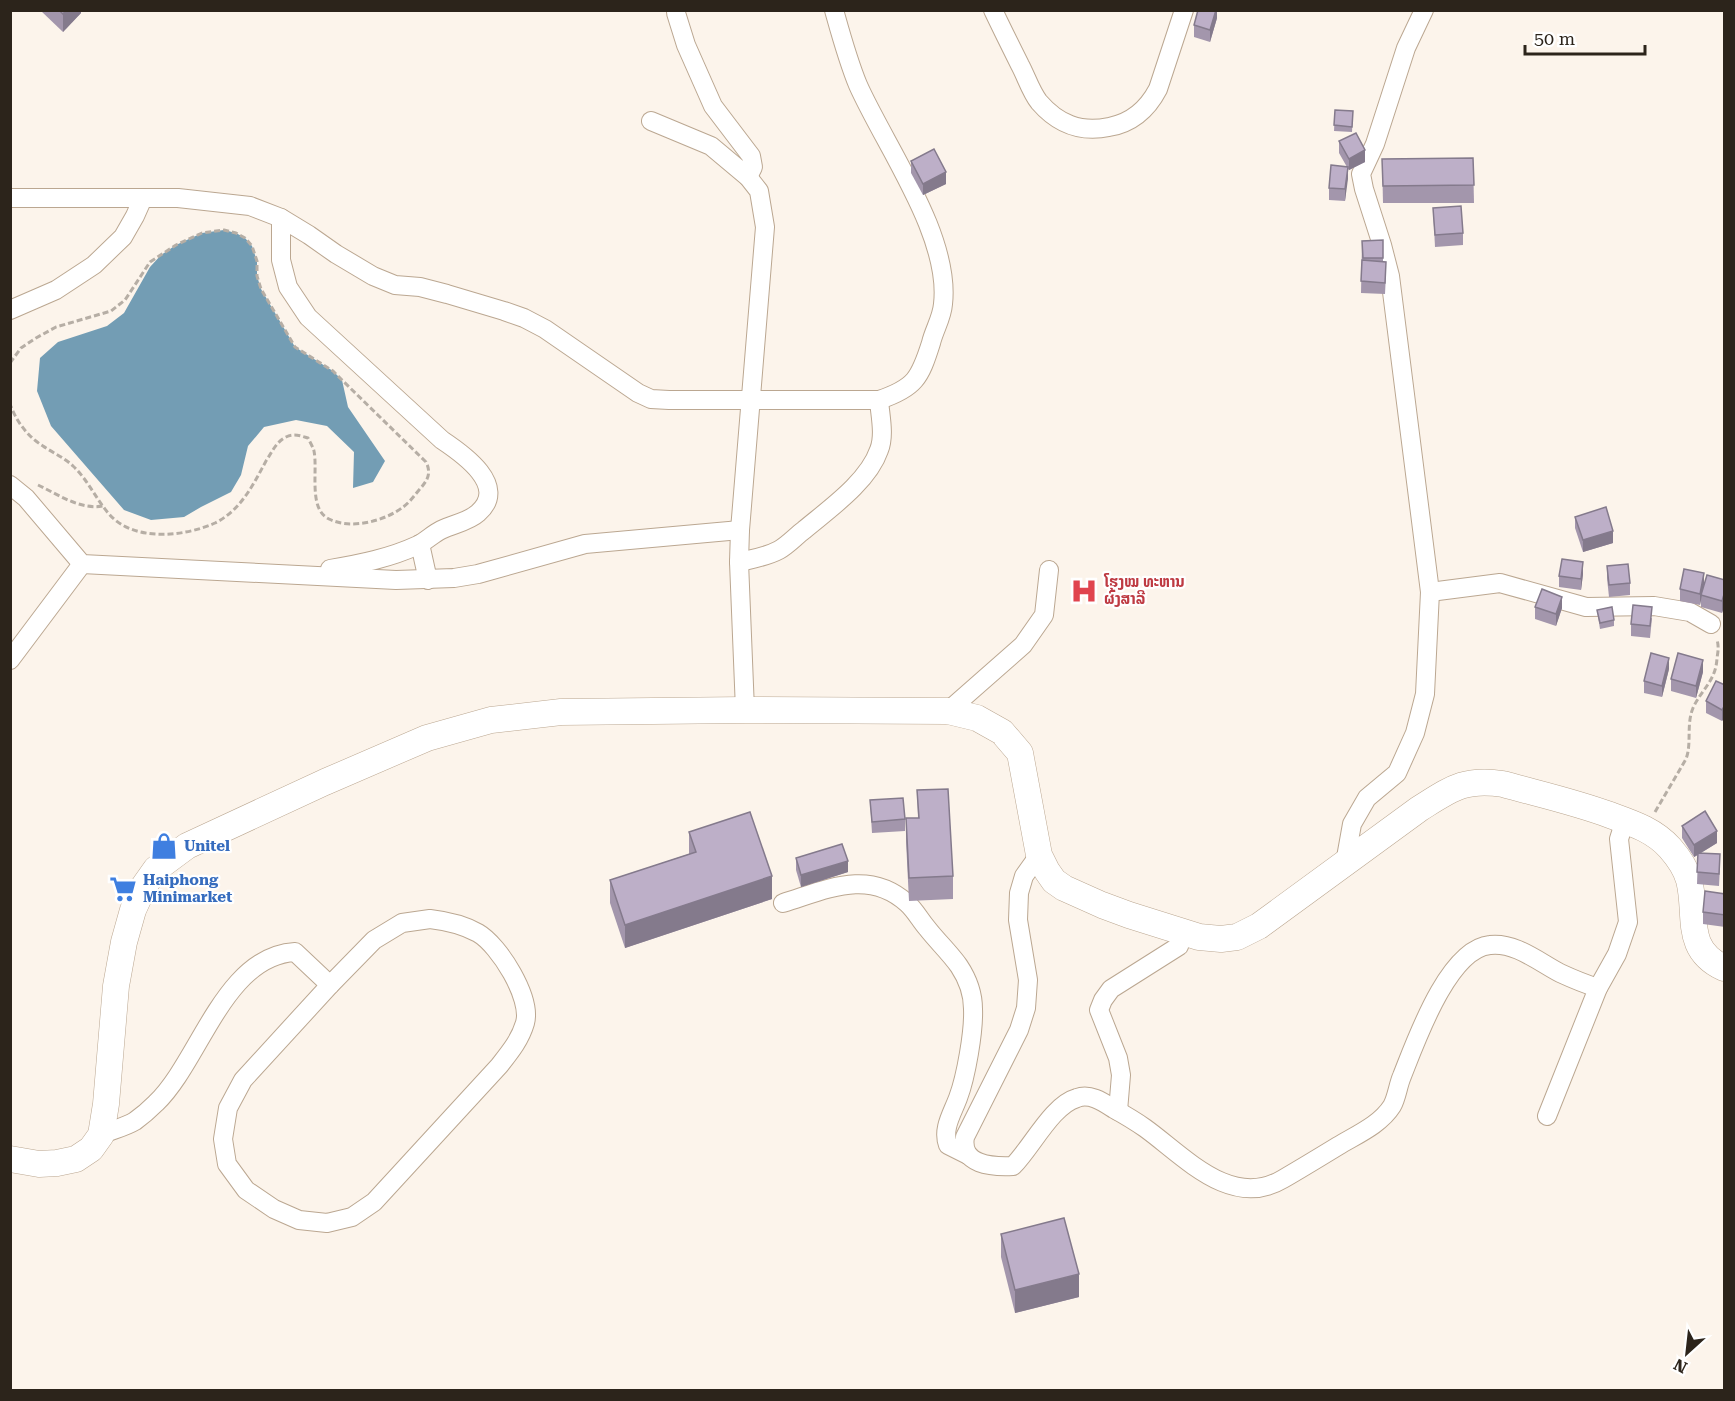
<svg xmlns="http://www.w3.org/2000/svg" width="1735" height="1401" viewBox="0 0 1735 1401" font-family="'Roboto Serif','Noto Sans Lao',serif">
	<rect width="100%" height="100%" fill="#fcf4eb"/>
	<path fill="#739db4" d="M224 230 236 233 245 238 252 246 257 261V276L261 289 295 347 333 371 342 380 348 407 385 461 373 482 353 488 354 452 327 426 296 420 264 427 248 446 241 475 231 492 201 507 184 517 151 520 124 510 51 426 37 391 40 358 58 342 107 326 124 313 150 267 161 255 176 245 202 233Z"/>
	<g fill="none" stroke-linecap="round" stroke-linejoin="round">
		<defs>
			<g id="minor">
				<path d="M993 10C1002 29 1011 47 1020 65 1026 76 1031 92 1039 102 1058 124 1080 133 1109 127 1132 123 1147 110 1158 89L1184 10"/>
				<path d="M676 13 686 45 713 106 751 156 753 167 748 177"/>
				<path d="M651 121 711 146 748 177 759 191 765 227 740 530 739 562 745 710"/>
				<path d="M10 198H178L250 206 281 218 309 235 336 254 373 276 395 285 420 287 447 294 504 311 524 318 545 329 638 393 651 399 669 400H879C915 388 920 378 931 343 934 330 942 318 943 304 951 236 885 146 858 85 848 61 841 35 834 10"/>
				<path d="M281 218V260L288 287 308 317 442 440C463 454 509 486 478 513 468 522 453 524 441 530 433 534 426 541 418 545 390 558 360 564 330 569"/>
				<path d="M10 310 56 290 94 265 123 237 135 216 143 198"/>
				<path d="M10 485 26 498 82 564 396 580 454 578 478 574 585 544 740 530"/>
				<path d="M420 544 428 580"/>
				<path d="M739 562C752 559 766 557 779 550 788 545 796 536 804 530 829 509 868 482 879 450 885 435 880 415 879 400"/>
				<path d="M1430 592 1500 583 1586 607 1654 606 1690 612 1711 624"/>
				<path d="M10 660 82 564"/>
				<path d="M948 711 1023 645 1044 615 1049 570"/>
				<path d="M1039 855 1024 876 1019 893 1018 920 1028 980 1026 1008 1019 1030 965 1137C960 1165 992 1167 1013 1166 1032 1147 1052 1105 1077 1098 1090 1093 1103 1102 1114 1109 1125 1115 1135 1121 1145 1128 1184 1156 1231 1210 1283 1179 1302 1168 1320 1157 1338 1146 1356 1135 1380 1125 1392 1106 1397 1097 1398 1085 1402 1076 1416 1041 1448 949 1490 945 1515 942 1539 962 1560 973 1573 979 1585 984 1598 988"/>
				<path d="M1345 863 1352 824 1367 798 1397 773 1415 733 1425 694 1430 592 1390 276 1382 245 1364 189 1361 174 1375 144 1406 48 1424 10"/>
				<path d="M783 903C826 890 868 868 907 903 915 910 920 920 927 928 937 941 950 953 959 966 967 978 973 994 973 1009 974 1031 966 1077 958 1098 952 1114 942 1129 948 1145L968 1155"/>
				<path d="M430 919C447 921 462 924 478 933 499 945 532 998 525 1023 520 1040 510 1052 499 1066L374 1202 352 1217 327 1223 299 1220 274 1209 246 1190 227 1164 223 1139 228 1108 243 1080 330 985 374 940 402 923Z"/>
				<path d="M1118 1111 1121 1075 1118 1058 1099 1010 1103 1000 1111 989 1179 946 1183 933"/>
				<path d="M1547 1116 1598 988 1617 954 1628 922 1619 839 1625 820"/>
				<path d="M101 1135C112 1130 125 1127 135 1121 142 1116 150 1109 156 1103 200 1061 224 956 295 952L330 985"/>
			</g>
			<path id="highway" d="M10 1159 39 1164 57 1163 76 1159 91 1149 101 1135 106 1104 116 986 124 942 133 910 144 886 156 869 187 846 325 782 427 738 491 720 561 712 745 710 948 711 977 718 1002 732 1020 753 1039 855 1047 871 1054 881 1064 888 1102 905 1129 915 1199 937 1221 939 1237 937 1259 926 1419 809C1451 789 1464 778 1503 784 1539 794 1575 802 1610 815 1632 823 1654 830 1670 848 1677 856 1686 869 1689 880 1698 915 1683 949 1724 968"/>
		</defs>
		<use href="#minor" stroke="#bba791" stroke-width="20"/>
		<use href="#highway" stroke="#bba791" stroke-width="27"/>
		<g stroke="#b6aea5" stroke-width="3" stroke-dasharray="6 3" stroke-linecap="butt">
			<path d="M10 363 21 348 36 338 56 327 111 311 125 300 150 262 176 245 202 233 224 230 236 233 245 238 252 246 257 261V276L261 289 295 347 333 371 342 380 426 462C432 474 427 481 419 490 414 496 409 503 403 507 385 521 351 530 329 519 308 509 318 471 314 451 313 447 310 442 308 438 301 436 294 433 286 437 276 442 272 452 266 461 253 485 241 510 215 523 184 537 133 542 109 514 96 499 88 480 73 466 65 458 53 453 43 446 28 437 16 421 10 404"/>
			<path d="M38 485C59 495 80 510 103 506"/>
			<path d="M1655 812 1686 759C1692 743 1686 725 1693 708 1701 690 1716 681 1717 658 1718 652 1719 646 1717 640"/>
		</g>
		<use href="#minor" stroke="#fff" stroke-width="18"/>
		<use href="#highway" stroke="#fff" stroke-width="26"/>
	</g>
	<g fill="#a396ac">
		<path d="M40 10H81V13L63 32Z"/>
		<path d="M1217 10V18L1210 42 1194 37V25Z"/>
		<path d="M1335 110 1353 111 1352 132 1334 131Z"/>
		<path d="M1339 141 1365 162 1349 170 1348 169 1345 201 1329 200V188L1347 167 1339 153Z"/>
		<path d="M1473 158 1474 203H1383L1382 159Z"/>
		<path d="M911 161 946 184 923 195 911 173Z"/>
		<path d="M1433 208 1463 233V245L1435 247Z"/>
		<path d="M1383 240V262L1386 274 1385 294 1361 293 1362 241Z"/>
		<path d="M1575 517 1613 543 1583 552 1575 528Z"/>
		<path d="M1607 566 1630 583V595L1609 597 1607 578Z"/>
		<path d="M1583 574 1581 590 1559 587V576Z"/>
		<path d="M1725 580V603L1722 613 1701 607V598L1700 605 1680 601V589L1704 586Z"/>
		<path d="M1535 607 1562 608 1556 626 1535 619Z"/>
		<path d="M1597 610 1614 620V626L1600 629Z"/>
		<path d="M1652 618 1650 638 1631 636V624Z"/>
		<path d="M1669 669 1662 697 1644 693V681Z"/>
		<path d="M1703 672 1696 698 1671 691V679Z"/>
		<path d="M1725 685V717L1722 721 1706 713V701Z"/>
		<path d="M917 790 953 876V899L909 901 906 841V818H918Z"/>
		<path d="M870 800 905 819V831L872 833Z"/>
		<path d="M1682 826 1717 843 1701 853 1720 866 1719 886 1697 884 1698 855 1694 857 1682 838Z"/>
		<path d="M689 832 772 899 625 948 610 903V880L689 854Z"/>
		<path d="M796 858 848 872 801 887 796 870Z"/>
		<path d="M1725 894V927L1703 924V912Z"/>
		<path d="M1001 1234 1079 1297 1015 1313 1001 1257Z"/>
	</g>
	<g fill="#847a8c">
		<path d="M66 10H81V13L63 32V14Z"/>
		<path d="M1216 10H1217V18L1210 42V30Z"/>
		<path d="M1365 150V162L1349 170V159Z"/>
		<path d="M1348 167V179L1345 201V189Z"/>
		<path d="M946 172V184L923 195V184Z"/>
		<path d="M1613 531V543L1583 552V540Z"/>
		<path d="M1583 562V574L1581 590V579Z"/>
		<path d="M1704 573V585L1700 605V594Z"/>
		<path d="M1725 591V603L1722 613V601Z"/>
		<path d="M1562 597V608L1556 626V614Z"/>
		<path d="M1669 658V669L1662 697V686Z"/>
		<path d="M1703 660V672L1696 698V686Z"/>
		<path d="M1725 705V717L1722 721V710Z"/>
		<path d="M1717 831V843L1694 857V845Z"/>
		<path d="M848 861V872L801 887V875Z"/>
		<path d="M772 876V899L625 948V925Z"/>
		<path d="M1079 1274V1297L1015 1313V1290Z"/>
	</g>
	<g fill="#bdafc8" stroke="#847a8c" stroke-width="1.5">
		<path d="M59 10H66L63 14Z"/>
		<path d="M1198 10H1216L1210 30 1194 25Z"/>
		<path d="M1335 110 1353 111 1352 127 1334 125Z"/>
		<path d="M1356 133 1365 150 1349 159 1339 141Z"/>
		<path d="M934 149 946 172 923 184 911 161Z"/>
		<path d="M1473 158 1474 185 1383 186 1382 159Z"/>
		<path d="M1331 165 1348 167 1345 189 1329 188Z"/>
		<path d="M1461 206 1463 233 1435 235 1433 208Z"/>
		<path d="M1383 240V258H1363L1362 241Z"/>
		<path d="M1362 260 1386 262 1385 283 1361 281Z"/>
		<path d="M1606 507 1613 531 1583 540 1575 517Z"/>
		<path d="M1562 559 1583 562 1581 579 1559 576Z"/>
		<path d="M1628 564 1630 583 1609 585 1607 566Z"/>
		<path d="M1684 569 1704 573 1700 594 1680 589Z"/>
		<path d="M1707 575 1725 580V591L1722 601 1701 595Z"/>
		<path d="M1542 589 1562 597 1556 614 1535 607Z"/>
		<path d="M1633 605 1652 607 1650 626 1631 624Z"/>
		<path d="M1612 607 1614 620 1600 623 1597 610Z"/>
		<path d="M1651 653 1669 658 1662 686 1644 681Z"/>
		<path d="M1678 653 1703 660 1696 686 1671 679Z"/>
		<path d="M1716 681 1725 685V705L1722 710 1706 701Z"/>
		<path d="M948 789 953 876 909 878 906 818H919L917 790Z"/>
		<path d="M903 798 905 819 872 822 870 800Z"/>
		<path d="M1705 811 1717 831 1694 845 1682 826Z"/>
		<path d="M750 812 772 876 625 925 610 880 696 852 689 832Z"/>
		<path d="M842 844 848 861 801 875 796 858Z"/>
		<path d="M1698 853 1720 854 1719 874 1697 872Z"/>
		<path d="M1705 891 1725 894V915L1703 912Z"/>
		<path d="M1064 1218 1079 1274 1015 1290 1001 1234Z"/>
	</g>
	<defs>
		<symbol id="hospital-bare" viewBox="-9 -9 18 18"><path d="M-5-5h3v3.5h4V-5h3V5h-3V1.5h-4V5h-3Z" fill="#e0444e" stroke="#fff" stroke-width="2.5" paint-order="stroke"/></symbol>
		<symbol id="shop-bare" viewBox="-9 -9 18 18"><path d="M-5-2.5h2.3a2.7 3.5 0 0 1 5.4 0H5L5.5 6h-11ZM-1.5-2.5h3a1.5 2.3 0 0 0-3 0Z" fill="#3f7fe0" stroke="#fff" stroke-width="2.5" paint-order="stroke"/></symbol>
		<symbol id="supermarket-bare" viewBox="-9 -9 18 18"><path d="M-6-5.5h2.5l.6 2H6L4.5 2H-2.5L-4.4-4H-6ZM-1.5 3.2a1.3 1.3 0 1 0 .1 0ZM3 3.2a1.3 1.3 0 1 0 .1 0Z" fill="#3f7fe0" stroke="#fff" stroke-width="2.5" paint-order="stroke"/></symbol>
	</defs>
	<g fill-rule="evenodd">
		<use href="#hospital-bare" x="1065" y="572" width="38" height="38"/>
		<use href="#shop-bare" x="145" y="827" width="38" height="38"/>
		<use href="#supermarket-bare" x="104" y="870" width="38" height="38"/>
	</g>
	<g text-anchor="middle" stroke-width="4.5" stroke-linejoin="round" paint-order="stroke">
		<g font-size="15" font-weight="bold" fill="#be3a42" stroke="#fff" text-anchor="start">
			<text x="1104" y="587">ໂຮງໝ ທະຫານ<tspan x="1104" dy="17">ຜົ້ງສາລີ</tspan></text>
		</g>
		<g font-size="15" font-weight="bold" fill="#366cbe" stroke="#fff" text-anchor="start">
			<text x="184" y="851">Unitel</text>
			<text x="143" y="885">Haiphong<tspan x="143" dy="17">Minimarket</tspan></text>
		</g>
	</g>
	<rect width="1735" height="1401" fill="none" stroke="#2c241b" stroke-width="24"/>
	<g transform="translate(1687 1353) rotate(207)" stroke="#ffffff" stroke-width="4.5" paint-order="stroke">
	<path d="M0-4.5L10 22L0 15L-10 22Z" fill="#2c241b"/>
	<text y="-9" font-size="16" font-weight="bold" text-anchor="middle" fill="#2c241b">N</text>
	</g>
	<path d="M1525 45v9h120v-9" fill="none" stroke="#2c241b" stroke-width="3"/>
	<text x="1534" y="45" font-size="18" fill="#2c241b" stroke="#ffffff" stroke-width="4.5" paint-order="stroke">50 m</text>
</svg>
